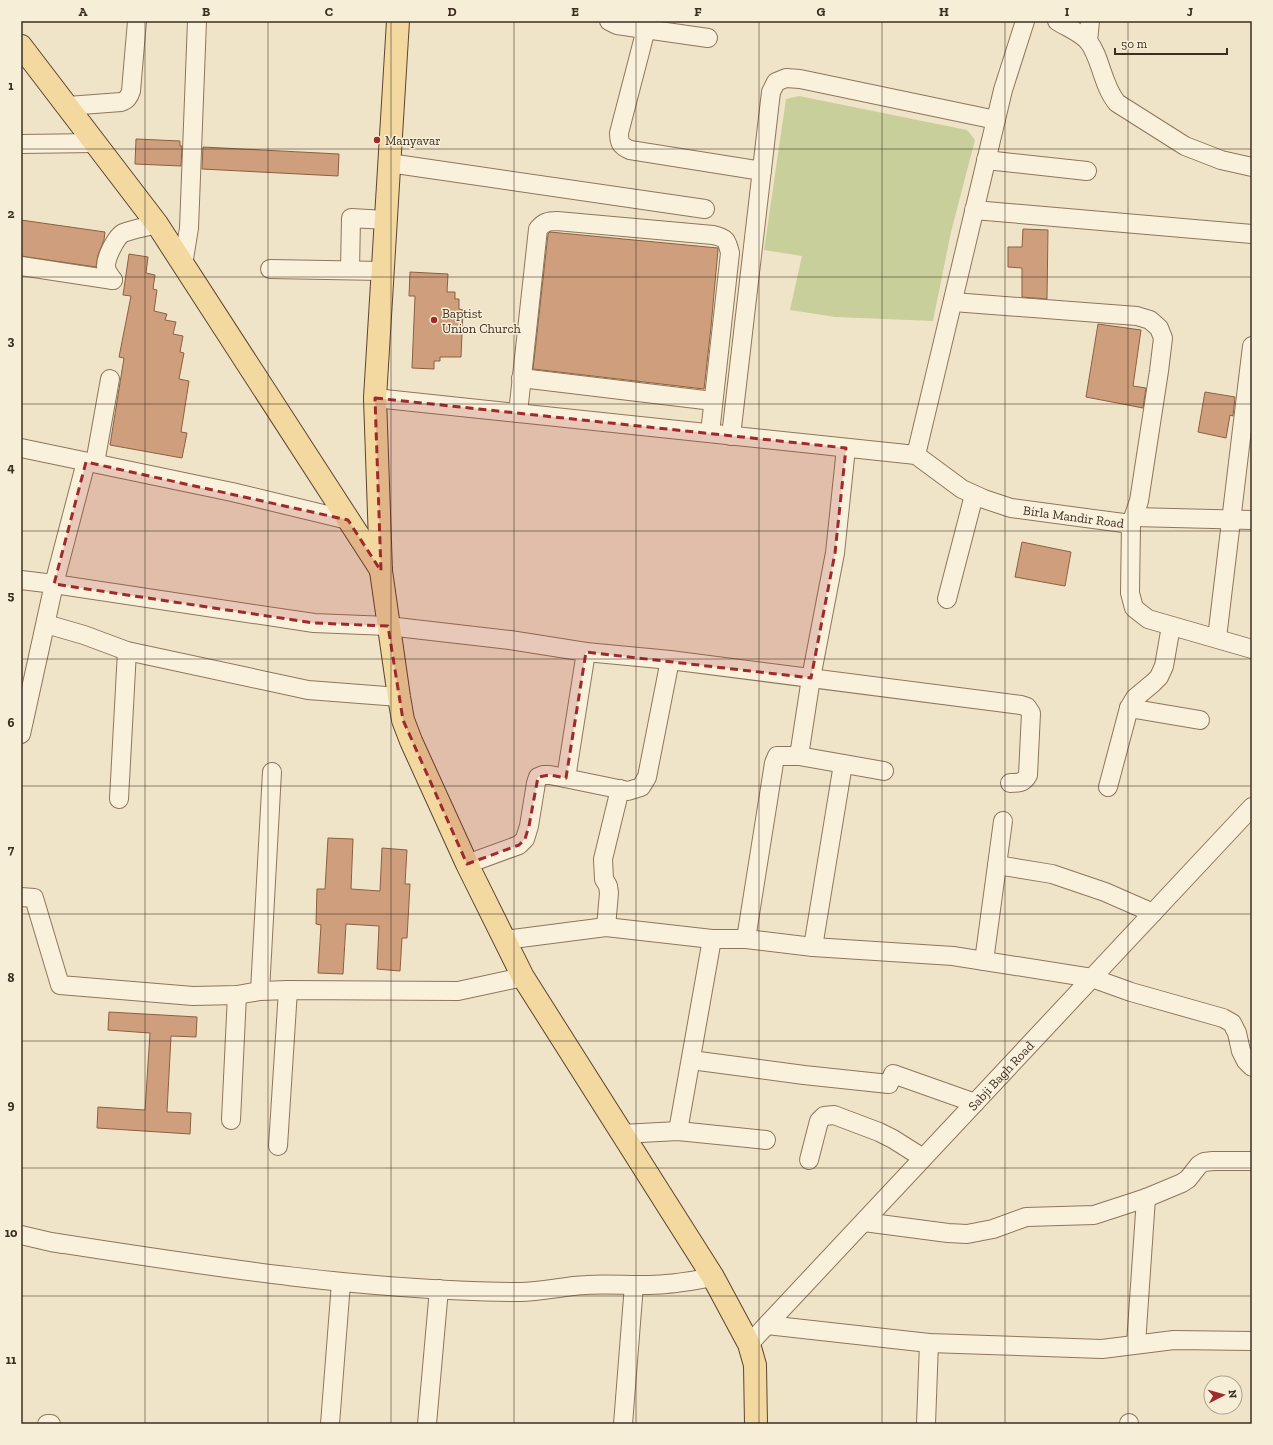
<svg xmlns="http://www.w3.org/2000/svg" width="1273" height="1445" viewBox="0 0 1273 1445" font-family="'Zilla Slab',serif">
	<rect width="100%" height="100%" fill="#f0e4c8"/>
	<path fill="#c9cf9b" d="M799 96 967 130 975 140 951 232 933 321 835 317 790 310 802 256 764 250 786 99Z"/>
	<g fill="#cf9f7d" stroke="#8d5f41">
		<path d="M136 139 180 141V146H182L181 166 135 164Z"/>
		<path d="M203 147 339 154 338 176 202 169Z"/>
		<path d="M21 220 105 232 104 240 98 255 96 267 21 256Z"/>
		<path d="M1023 229 1048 230 1047 299 1022 297V268L1008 267V247H1022Z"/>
		<path d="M550 232 718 248V250L711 327 704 389 533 369 548 234Z"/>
		<path d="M129 254 148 257 146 273 155 275 153 289 157 290 154 311 167 314 165 320 176 322 173 334 183 336 180 352 184 353 179 379 189 381 181 432 187 433 182 458 110 445 124 358 119 357 131 296 123 295Z"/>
		<path d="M410 272 448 274 447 292H455V299H459V309L463 310 461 357H440V361H434V369L412 368 415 296H409Z"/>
		<path d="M1098 324 1141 330 1133 386 1146 388 1143 408 1086 397Z"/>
		<path d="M1205 392 1235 397 1233 416 1230 415 1226 438 1198 432Z"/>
		<path d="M1022 542 1071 552 1065 586 1015 577Z"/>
		<path d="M328 838 353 839 351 889 380 891 382 848 407 850 405 884H410L407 938H402L400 971 377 969 379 926 346 924 343 974 318 973 321 925 316 924 317 889H325Z"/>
		<path d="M109 1012 197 1017 196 1037 171 1036 167 1112 191 1113 190 1134 97 1128 98 1107 145 1110 150 1033 108 1030Z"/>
	</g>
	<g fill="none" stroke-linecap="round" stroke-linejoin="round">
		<defs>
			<g id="minor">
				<path d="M609 21 617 25 708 38"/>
				<path d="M1057 21C1066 27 1080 32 1088 41 1101 57 1102 85 1117 103L1185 146 1221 160 1252 167"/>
				<path d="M646 29 619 133C619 143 621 146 630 150L762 171"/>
				<path d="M1088 41 1090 21"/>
				<path d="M68 106 121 102C127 100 129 97 131 91L137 21"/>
				<path d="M21 144 95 143"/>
				<path d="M986 160 1087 171"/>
				<path d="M389 163 705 209"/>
				<path d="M974 210 1252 234"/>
				<path d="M183 265 189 228 197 21"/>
				<path d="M21 266 113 280"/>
				<path d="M270 269 382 271"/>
				<path d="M350 270 351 218 386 220"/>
				<path d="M113 280C110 276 106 271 106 266 106 257 116 237 123 233 133 229 146 227 157 224"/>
				<path d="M953 302 1137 316 1150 320 1159 328 1163 338 1159 371 1139 501 1131 524"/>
				<path d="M521 378 713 401"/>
				<path d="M375 398 916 455 1003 90 1025 21"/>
				<path d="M518 413 538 229C544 222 548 221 557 221L713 235C726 238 727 240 730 253L710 433"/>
				<path d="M731 436 771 92 776 82 786 78 800 79 996 120"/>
				<path d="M21 448 232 492 348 520"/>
				<path id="s1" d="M916 455 962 489 984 499 1011 508 1131 524 1130 593 1134 608 1148 619 1252 649"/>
				<path d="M86 462 54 584 314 623 388 626 510 640 586 652 670 660 1021 705 1027 707 1031 713 1028 775C1024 783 1018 783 1010 783"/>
				<path d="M95 463 110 379"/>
				<path d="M1134 517 1252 520"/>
				<path d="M21 580 54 584 21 734"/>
				<path d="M947 599 974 495"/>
				<path d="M46 624 84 635 127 651 308 690 399 697"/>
				<path d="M1217 638 1252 346"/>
				<path d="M1129 708 1200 720"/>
				<path d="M799 756 884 771"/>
				<path d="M566 778 586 652"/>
				<path d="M1108 787 1129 708 1135 698 1153 683 1159 677 1164 666 1171 626"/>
				<path d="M119 799 127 651"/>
				<path d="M467 864 519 845 525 839 529 826 536 783 538 777 543 775H550L628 791 641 787 647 777 670 660"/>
				<path d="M997 865 1052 874 1105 892 1153 913"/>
				<path d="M21 897 34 898 60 985 193 996 237 995 260 991 288 990 458 991 523 977"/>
				<path d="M606 927 609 893 608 886 604 879 603 859 620 789"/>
				<path d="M746 939 774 763 777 756H799L811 678 835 553 846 448"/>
				<path d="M505 940 606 927 712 939H746L813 947 953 956 1092 978 1131 992 1223 1018 1232 1023 1237 1033 1241 1051 1246 1061 1252 1067"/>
				<path d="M813 947 843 764"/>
				<path d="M984 961 1003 821"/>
				<path d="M260 991 272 772"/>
				<path d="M691 1060 804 1075 889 1084 893 1074 975 1103"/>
				<path d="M231 1120 237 995"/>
				<path d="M678 1131 712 939"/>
				<path d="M622 1134 678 1131 766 1140"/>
				<path d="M278 1146 288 990"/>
				<path d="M809 1160 819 1121 824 1116 834 1115 879 1132 893 1139 923 1158"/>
				<path d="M864 1222 948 1233 967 1234 993 1229 1026 1217 1094 1215 1146 1198 1182 1183 1188 1179 1199 1165 1204 1162 1213 1161H1252"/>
				<path d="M21 1235 51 1242C206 1266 362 1291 520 1292 542 1292 564 1286 586 1285 613 1283 640 1287 666 1284 682 1283 697 1280 713 1277"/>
				<path d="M767 1325 929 1343 1102 1349 1174 1340 1252 1341"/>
				<path id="s2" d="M749 1344 1252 807"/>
				<path d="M1136 1344 1146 1198"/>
				<path d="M1129 1423V1424"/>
				<path d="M47 1424H51"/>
				<path d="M330 1424 341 1283"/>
				<path d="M427 1424 439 1289"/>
				<path d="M623 1424 634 1285"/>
				<path d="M926 1424 929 1343"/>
			</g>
			<g id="major">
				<path d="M398 21 375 398 381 571 399 697 403 720 411 741 467 864 523 977 713 1277 749 1344 755 1365 756 1424"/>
				<path d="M21 46 157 224 381 570"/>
			</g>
		</defs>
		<use href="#minor" stroke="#8d765c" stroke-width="20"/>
		<use href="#major" stroke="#5b4430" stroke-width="24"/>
		<use href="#minor" stroke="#faf1dc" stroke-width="18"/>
		<use href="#major" stroke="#f3d9a0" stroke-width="22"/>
	</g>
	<path fill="#9e2a2b" fill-opacity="0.2" stroke="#9e2a2b" stroke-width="3" stroke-dasharray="8 5" stroke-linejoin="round" d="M375 398 846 448 835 553 811 678 586 652 566 778 550 775 538 777 529 826 525 839 519 845 467 864 403 720 388 626 314 623 54 584 86 462 348 520 381 571Z"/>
	<path fill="none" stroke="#3d2e20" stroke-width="1" stroke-opacity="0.55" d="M145 21V1424M268 21V1424M391 21V1424M514 21V1424M636 21V1424M759 21V1424M882 21V1424M1005 21V1424M1128 21V1424M21 149H1252M21 277H1252M21 404H1252M21 531H1252M21 659H1252M21 786H1252M21 914H1252M21 1041H1252M21 1168H1252M21 1296H1252"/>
	<g fill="#9e2a2b" stroke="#f7eed8" stroke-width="1.5">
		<circle cx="377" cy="140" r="4"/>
		<circle cx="434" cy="320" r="4"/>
	</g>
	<g text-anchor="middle" stroke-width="3" stroke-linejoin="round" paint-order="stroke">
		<g font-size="13" fill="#3d2e20" stroke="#f7eed8" text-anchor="start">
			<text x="385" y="145">Manyavar</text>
			<text x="442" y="318">Baptist<tspan x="442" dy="15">Union Church</tspan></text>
		</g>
		<g font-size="13" fill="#3d2e20" stroke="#f7eed8">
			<text dy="5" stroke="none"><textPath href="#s1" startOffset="173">Birla Mandir Road</textPath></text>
			<text dy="5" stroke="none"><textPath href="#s2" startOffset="368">Sabji Bagh Road</textPath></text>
		</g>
	</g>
	<rect width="1273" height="1445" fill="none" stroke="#f7eed8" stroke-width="44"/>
	<g transform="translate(1223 1395) rotate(84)"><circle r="19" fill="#f7eed8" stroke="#ada18e"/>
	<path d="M0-3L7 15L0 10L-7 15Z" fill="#9e2a2b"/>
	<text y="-6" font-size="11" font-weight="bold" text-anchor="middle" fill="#3d2e20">N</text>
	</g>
	<path d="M1115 48v6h112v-6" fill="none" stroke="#3d2e20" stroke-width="2"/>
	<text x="1121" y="48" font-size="12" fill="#3d2e20" stroke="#f7eed8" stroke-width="3" paint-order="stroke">50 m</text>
	<rect x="22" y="22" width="1229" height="1401" fill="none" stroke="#3d2e20" stroke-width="1.5"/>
	<g font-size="13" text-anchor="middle" font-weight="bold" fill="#3d2e20">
		<text x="83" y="16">A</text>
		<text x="206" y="16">B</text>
		<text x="329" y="16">C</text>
		<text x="452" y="16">D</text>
		<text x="575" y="16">E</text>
		<text x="698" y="16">F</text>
		<text x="821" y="16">G</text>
		<text x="944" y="16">H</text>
		<text x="1067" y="16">I</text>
		<text x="1190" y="16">J</text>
		<text x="11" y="90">1</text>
		<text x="11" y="218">2</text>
		<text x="11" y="345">3</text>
		<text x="11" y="472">4</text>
		<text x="11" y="600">5</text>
		<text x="11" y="727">6</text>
		<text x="11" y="854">7</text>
		<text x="11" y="982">8</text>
		<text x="11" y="1109">9</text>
		<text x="11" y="1237">10</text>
		<text x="11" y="1364">11</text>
	</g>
</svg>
